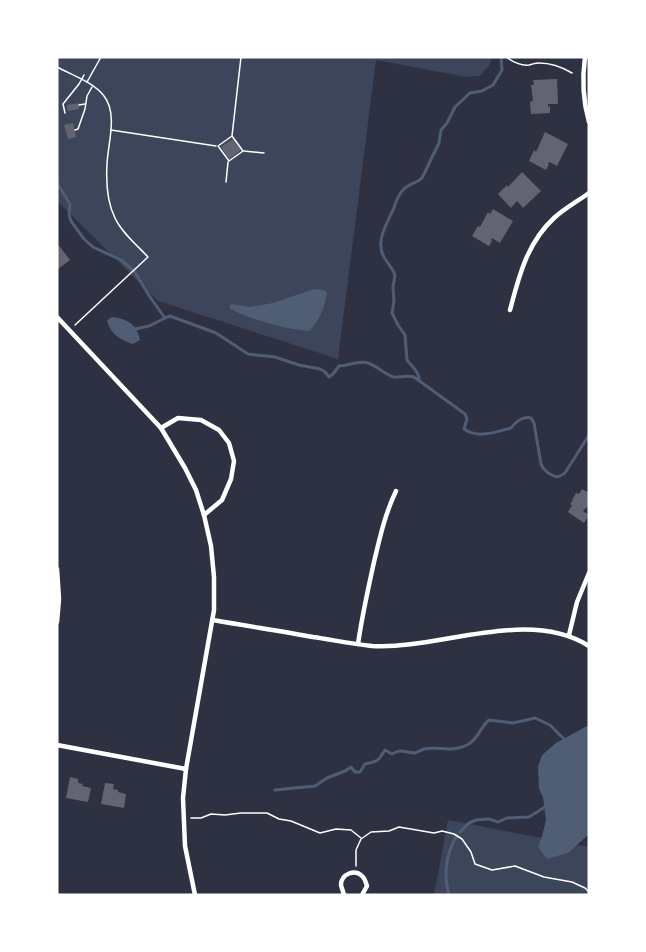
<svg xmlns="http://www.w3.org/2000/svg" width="646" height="952" viewBox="0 0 646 952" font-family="Manrope,sans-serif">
	<rect width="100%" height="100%" fill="#2d3142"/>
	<g fill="#3c4559">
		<path d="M57 57H493L489 66 480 76 466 77 376 60 338 359 158 301 57 201Z"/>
		<path d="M448 820 589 847V895H434Z"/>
	</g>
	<g fill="#4f5d75">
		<path d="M314 289 324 290 327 293C325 307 319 322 309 331 287 330 248 319 229 308L231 304 250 307 273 303Z"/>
		<path d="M112 317C127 319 136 323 140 340L133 344C120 340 110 334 107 320Z"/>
		<path d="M587 726H589V834L568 853 547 859 538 847 542 836 546 820 543 797 539 789 538 767 542 755 556 743Z"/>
	</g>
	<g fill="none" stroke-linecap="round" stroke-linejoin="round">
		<g stroke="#4f5d75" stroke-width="3">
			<path d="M57 183 70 204 69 215 71 221 84 239 93 247 121 260 134 271 150 297 165 318"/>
			<path d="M135 329 149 326 165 318 170 316 216 333 248 354 275 357 299 365 320 369 324 371 329 377 333 374 339 366C349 366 358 360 368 363 377 366 386 375 394 377 399 378 406 375 414 377L465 414 467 419 464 429C478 439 495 432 511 428 515 422 523 416 531 418L534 423 541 464 543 468 548 473 556 477 560 476 565 473 589 435"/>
			<path d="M419 380C419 371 412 367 407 360L405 335 398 325 392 313 394 301 393 287 395 275C392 267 386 262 383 255 376 241 387 223 393 210 396 203 397 196 403 190 409 183 416 184 422 178L439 143 441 130 447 123 455 107 470 93 482 91 493 85 502 70 501 57"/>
			<path d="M275 790 315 786 327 778 345 771 351 767 355 772H360L365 764C379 761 377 762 385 750L392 754C403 748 404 753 415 753 419 752 420 750 424 749 439 746 451 753 467 745 478 740 480 727 489 720L513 723 535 718 550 725 565 740"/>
			<path d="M460 832 469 823 476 820 489 819 498 822 507 818 529 817 545 807"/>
			<path d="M449 895C443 874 446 854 457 835"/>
		</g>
	</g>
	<g fill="#626471">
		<path d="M557 79 558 104H548V107L550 106V113L531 114 530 102 533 101 531 85H534L533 80Z"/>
		<path d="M79 103V109L68 111 67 105Z"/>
		<path d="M73 123 76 137 68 139 64 125Z"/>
		<path d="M545 132 568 144 557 166 549 162 548 164H549L546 170 529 161 534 150 536 152Z"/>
		<path d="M233 139 241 150 229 159 221 147Z"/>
		<path d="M522 172 541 191 523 208 517 201 511 208 498 194 507 185 508 187Z"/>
		<path d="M493 209 513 221 500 243 492 238 491 240 492 241 489 246 472 236 478 226 480 227 488 212 490 214Z"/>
		<path d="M57 243 70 260 58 269 57 268Z"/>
		<path d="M582 489 589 493V508L587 507 583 511 589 515 584 523 568 512 572 505 570 504 573 500H572L576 493 579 494Z"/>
		<path d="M70 777 78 779V783L83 784 82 786 91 788 88 802 66 798Z"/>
		<path d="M105 783 114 784 113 789 118 790V792L126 794 124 808 101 804Z"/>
	</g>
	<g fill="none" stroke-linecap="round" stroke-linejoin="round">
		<g stroke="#fff" stroke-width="1.5">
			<path d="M506 57C513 62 520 66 529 65 534 64 534 63 539 63 551 63 562 67 572 73"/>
			<path d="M57 67C72 75 93 82 104 96 118 114 108 143 107 164 106 181 107 202 115 218 122 233 137 245 148 257L75 325"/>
			<path d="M87 82 101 57"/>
			<path d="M79 105 85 104"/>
			<path d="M65 113 63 104 79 84 84 75"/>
			<path d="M75 130 78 129 85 109 87 96 92 87"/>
			<path d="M111 130 216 146"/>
			<path d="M232 136 218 146 229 161 243 151 232 136 241 57"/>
			<path d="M244 151 264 153"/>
			<path d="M226 182 228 162"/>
			<path d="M191 818H201L211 814 225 815 241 813H267L279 819 291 821 320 833 336 829 351 830 361 838"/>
			<path d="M356 866V850L361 839 371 832 389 831 399 827 434 833 442 831 454 834 462 839 471 852 475 864 492 870 515 866 544 877 572 882 585 888 589 892"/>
		</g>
		<g stroke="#fff" stroke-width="4.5">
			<path d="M585 57C582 79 583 101 589 122"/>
			<path d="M510 310C519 276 527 243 554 218 565 208 578 201 589 193"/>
			<path d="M57 317 161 428 185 468 196 490 204 515 211 546 214 577V610L186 769 183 798 185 846 195 895"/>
			<path d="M161 428 178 418 201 420 219 430 229 443 234 461 231 479 222 500 204 515"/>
			<path d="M57 569 59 599 57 622"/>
			<path d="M213 620C247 626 280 631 313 637 333 640 352 644 372 646 440 650 527 607 589 646"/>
			<path d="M569 635 577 602 589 573"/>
			<path d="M358 644C362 616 368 589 374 562 380 537 385 514 396 491"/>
			<path d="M57 745 186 769"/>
			<path d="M344 895C344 894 341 886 341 885 341 874 355 868 363 877 365 879 366 883 367 886L362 895"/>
		</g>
	</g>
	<rect width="646" height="952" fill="none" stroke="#ffffff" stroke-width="117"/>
</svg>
